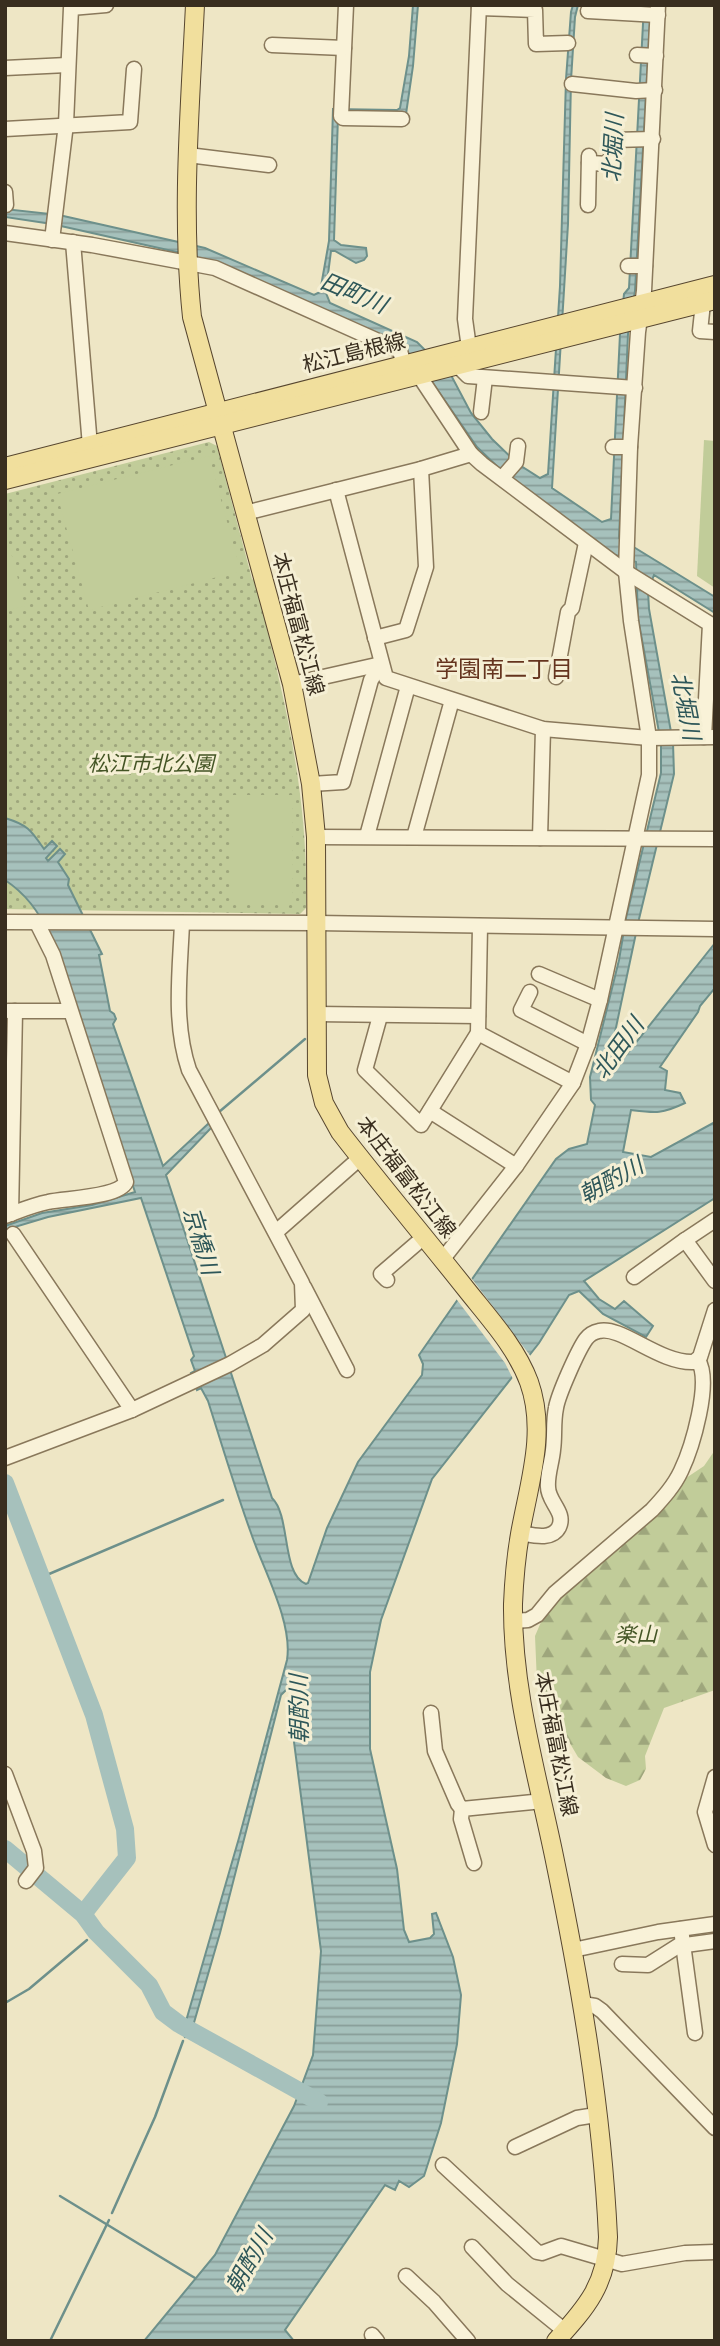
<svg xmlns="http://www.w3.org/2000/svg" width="720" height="2346" viewBox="0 0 720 2346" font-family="'Times New Roman','Noto Sans JP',serif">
	<defs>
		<pattern id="grass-dots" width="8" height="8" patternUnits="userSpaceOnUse" patternTransform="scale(1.75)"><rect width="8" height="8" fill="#c1cc99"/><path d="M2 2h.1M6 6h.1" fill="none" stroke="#9ea67c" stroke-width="1.8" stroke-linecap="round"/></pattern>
		<pattern id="forest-firs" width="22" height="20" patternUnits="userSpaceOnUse" patternTransform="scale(1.75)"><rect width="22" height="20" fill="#c1cc99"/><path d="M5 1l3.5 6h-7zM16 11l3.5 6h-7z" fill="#9ea67c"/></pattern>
		<pattern id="water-rules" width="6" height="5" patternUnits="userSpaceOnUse" patternTransform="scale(1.75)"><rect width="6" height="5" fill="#a6c1bc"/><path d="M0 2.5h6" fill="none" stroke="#889d98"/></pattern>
	</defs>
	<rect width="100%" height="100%" fill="#eee6c5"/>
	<path fill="url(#grass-dots)" d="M209 442 217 446 252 579 255 581C283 692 309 792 306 908L300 914 5 909V494Z"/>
	<path fill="url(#forest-firs)" d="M715 1450V1690L664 1708 645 1756 646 1769 640 1780 626 1786 606 1778 578 1757 568 1740 553 1731 542 1716 537 1683 535 1636 544 1615 562 1595 660 1513 683 1480 704 1466Z"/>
	<g fill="#c1cc99">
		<path d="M704 440 715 441V588L697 576Z"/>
		<path d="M209 456 240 569 237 572 89 610 57 494Z"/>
		<path d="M7 537 25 606 5 611V538Z"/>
		<rect x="231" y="795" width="61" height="108"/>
	</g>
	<path fill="url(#water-rules)" stroke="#6d908b" stroke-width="2" d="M413 5H418L413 66 406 114 338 116 334 240 341 245 366 248 367 256 364 260 356 263 335 251H331L327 282 326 293 330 303 417 342 452 377 471 413 492 439 518 464 540 478 548 474 560 286 566 79 571 12 573 5H578L575 17 571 80 568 224 552 488 602 522 611 519 620 334 624 294 629 288 644 5H651L635 291 628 334 619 538 715 597V613L654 575 648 591 649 609 673 743 674 774 639 919 611 1051 626 1055 715 943V988L700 1006 698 1012 660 1067 667 1071 665 1090 680 1093 685 1103C662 1114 656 1113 631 1110L623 1152 651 1157 715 1122V1198L584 1281 599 1299 615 1309 624 1301 653 1326 646 1337 603 1314 579 1291 569 1295 539 1343 432 1479 381 1620 370 1672V1749L397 1869 404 1930 409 1942 430 1938 434 1934 432 1914 436 1913 453 1957 461 1995 457 2044 441 2123 424 2176 409 2187 399 2181 395 2190 385 2185 285 2330 294 2341H144L215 2255 294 2106 313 2055 321 1951 294 1742 292 1717 295 1695 291 1690H286L281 1695 220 1933 193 2026 186 2021 239 1838 287 1660C293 1622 263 1569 251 1533 235 1489 222 1445 208 1401L201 1388 197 1390 191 1373 195 1371 191 1360 194 1356 141 1198 48 1217 5 1230V1226L42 1213 92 1205 135 1192 49 933C38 911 26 894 5 880V818C28 825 31 830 44 849L52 841 57 846 46 858 48 861 60 849 65 854 58 862 69 879 68 885 102 954 99 955 110 1011 114 1014 116 1019 113 1024 163 1166 210 1122 213 1126 166 1175 272 1498C291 1516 281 1574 306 1584L308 1583 327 1528 358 1462 422 1375 423 1364 419 1355 556 1159 569 1149 587 1144 595 1105 591 1100 590 1077 619 960 626 918 661 773V743L638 618 636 562 615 555 503 472 477 447 432 382 423 367 402 347 190 255 52 224 5 217V209L59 215 205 248 314 295 320 292 329 241 333 109 397 110 400 108 409 56Z"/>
	<path fill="#eee6c5" d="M469 1275 532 1358 514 1381 505 1363 454 1296Z"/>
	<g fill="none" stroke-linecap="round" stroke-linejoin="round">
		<g stroke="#6d908b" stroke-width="2.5">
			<path d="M219 1112 305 1039"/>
			<path d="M42 1577 223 1500"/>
			<path d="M92 1936 96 1932"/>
			<path d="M5 2003 29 1989 87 1940"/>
			<path d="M185 2037V2026L189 2022"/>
			<path d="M60 2196 195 2278"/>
			<path d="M112 2213 155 2117 183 2041"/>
			<path d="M50 2341 109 2220"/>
		</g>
		<g stroke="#a6c1bc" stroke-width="18">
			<path d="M5 1483 94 1715 125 1829 127 1858 83 1914"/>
			<path d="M5 1849 83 1914 96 1932 149 1985 163 2012 179 2024 319 2102"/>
		</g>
		<defs>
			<g id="minor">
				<path d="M346 5 341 116 343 118 402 119"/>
				<path d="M479 8 535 10 536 44 568 43"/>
				<path d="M588 11 658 15"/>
				<path d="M272 45 344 48"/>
				<path d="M637 55 656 56"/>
				<path d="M5 68 67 65"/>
				<path d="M572 84 636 91 655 90"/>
				<path d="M5 129 130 122 134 69"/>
				<path d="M188 155 269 165"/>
				<path d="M589 163 610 164 613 140 653 139"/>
				<path d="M5 192 6 205"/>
				<path d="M588 205 589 156"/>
				<path d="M5 233 92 245 215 268 396 349 400 351 404 365"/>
				<path d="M52 240 66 124 71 8 106 5"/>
				<path d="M73 242 90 446"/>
				<path d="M628 266H645"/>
				<path d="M703 303 700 331 715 332"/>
				<path d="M469 348 465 319 479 5"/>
				<path d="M456 364 468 376 635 388"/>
				<path d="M418 374 471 454 482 464 626 572 710 624 704 737"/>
				<path d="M481 412 485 378"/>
				<path d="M613 447H630"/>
				<path d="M502 478 516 462 518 446"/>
				<path d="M336 490 386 678 543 729 649 738 715 737"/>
				<path d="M245 513 421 469 471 454"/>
				<path d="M375 638 406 630 426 567 421 469"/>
				<path d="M556 677 568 612 572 608 586 543"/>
				<path d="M292 684 381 664"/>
				<path d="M311 784 343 782 371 680 381 664"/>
				<path d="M367 836 408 686"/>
				<path d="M316 837 715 839"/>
				<path d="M414 837 452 700"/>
				<path d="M540 838 543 729"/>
				<path d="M5 922 317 923 715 929"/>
				<path d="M539 974 600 1000"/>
				<path d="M530 992 521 1010 588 1044"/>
				<path d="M8 1011H70"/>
				<path d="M316 1014 478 1016"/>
				<path d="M380 1016 365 1070 421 1125 478 1033 480 926"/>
				<path d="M478 1033 573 1083"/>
				<path d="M430 1111 516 1166"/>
				<path d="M11 1214 15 1011"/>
				<path d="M5 1216C19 1211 33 1205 48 1202 65 1198 118 1198 126 1182L53 955 37 923"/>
				<path d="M715 1220 685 1240 715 1281"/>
				<path d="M276 1232 360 1158"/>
				<path d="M13 1234 132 1410"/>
				<path d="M442 1260 516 1166 573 1083 588 1044 600 1000 649 775V738L631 621 626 572 630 447 638 332 644 291 658 5"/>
				<path d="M634 1277 685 1240"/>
				<path d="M387 1280 381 1274 424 1237"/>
				<path d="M304 1287 347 1370"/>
				<path d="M5 1458 132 1410 230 1364 263 1345 303 1310 302 1283 189 1070C173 1023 180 972 182 923"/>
				<path d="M520 1533C532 1535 552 1541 559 1527 566 1512 548 1502 548 1487 547 1475 552 1462 553 1450 555 1436 553 1422 556 1408 558 1395 578 1350 586 1339 589 1335 594 1332 599 1331 621 1325 660 1364 694 1362L700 1357 715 1310"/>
				<path d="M514 1621 528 1620 537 1615 555 1593 652 1510C663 1498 674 1486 681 1471 692 1448 712 1382 698 1360"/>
				<path d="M431 1713 435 1751 458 1804 462 1809"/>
				<path d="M5 1774 34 1851 36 1868 26 1881"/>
				<path d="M715 1777 705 1812 715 1845"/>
				<path d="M474 1863 461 1819 462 1809 543 1801"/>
				<path d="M681 1929 695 2033"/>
				<path d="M573 1950 658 1932 715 1924"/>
				<path d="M622 1964 648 1965 678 1946 715 1941"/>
				<path d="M583 2004 595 2006 602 2011 715 2128"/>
				<path d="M515 2147 577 2118 596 2115"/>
				<path d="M443 2165 537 2252 542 2253 561 2246 622 2264 685 2253 715 2252"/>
				<path d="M472 2247 507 2284 565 2331"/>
				<path d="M406 2276 434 2302 468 2341"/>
				<path d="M372 2335 377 2341"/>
			</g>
			<g id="major">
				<path d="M195 5C190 110 181 213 192 317L292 684 311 784 316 837 317 1075 324 1103 340 1132C381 1185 424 1236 466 1289 489 1318 516 1347 529 1382 547 1432 529 1483 520 1534 516 1557 514 1580 513 1604 512 1689 537 1774 554 1856 580 1982 602 2108 608 2237 607 2284 586 2308 556 2341"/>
				<path d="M5 467 715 285"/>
				<path d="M5 480 715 300"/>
			</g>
		</defs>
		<use href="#minor" stroke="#89785b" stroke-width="17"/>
		<use href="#major" stroke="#57462f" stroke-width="20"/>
		<use href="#minor" stroke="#f9f2d8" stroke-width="14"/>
		<use href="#major" stroke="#f1df9d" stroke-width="18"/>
	</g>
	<g text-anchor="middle" stroke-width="6" stroke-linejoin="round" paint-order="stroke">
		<g font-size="21" fill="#392e1f" stroke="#f5efd4">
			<text transform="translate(354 353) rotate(-14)" y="7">松江島根線</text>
			<text transform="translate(298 624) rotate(75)" y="7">本庄福富松江線</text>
			<text transform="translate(406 1177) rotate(52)" y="7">本庄福富松江線</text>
			<text transform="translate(556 1744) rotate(79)" y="7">本庄福富松江線</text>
		</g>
		<g font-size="21" font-style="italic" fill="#445525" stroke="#f5efd4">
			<text x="151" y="771">松江市北公園</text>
			<text x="636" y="1642">楽山</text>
		</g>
		<g font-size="23" font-style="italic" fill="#2e5759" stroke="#f5efd4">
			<text transform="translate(613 148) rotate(-87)" y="8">北堀川</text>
			<text transform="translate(354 293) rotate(23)" y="8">田町川</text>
			<text transform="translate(686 706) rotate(79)" y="8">北堀川</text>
			<text transform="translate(618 1048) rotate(-54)" y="8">北田川</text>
			<text transform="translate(611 1180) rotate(-29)" y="8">朝酌川</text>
			<text transform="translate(201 1241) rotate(73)" y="8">京橋川</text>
			<text transform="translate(299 1709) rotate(-91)" y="8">朝酌川</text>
			<text transform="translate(249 2261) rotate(-60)" y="8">朝酌川</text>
		</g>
		<g font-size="23" fill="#65341e" stroke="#f5efd4">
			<text x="504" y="677">学園南二丁目</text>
		</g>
	</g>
	<rect width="720" height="2346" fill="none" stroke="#392e1f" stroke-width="14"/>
</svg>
